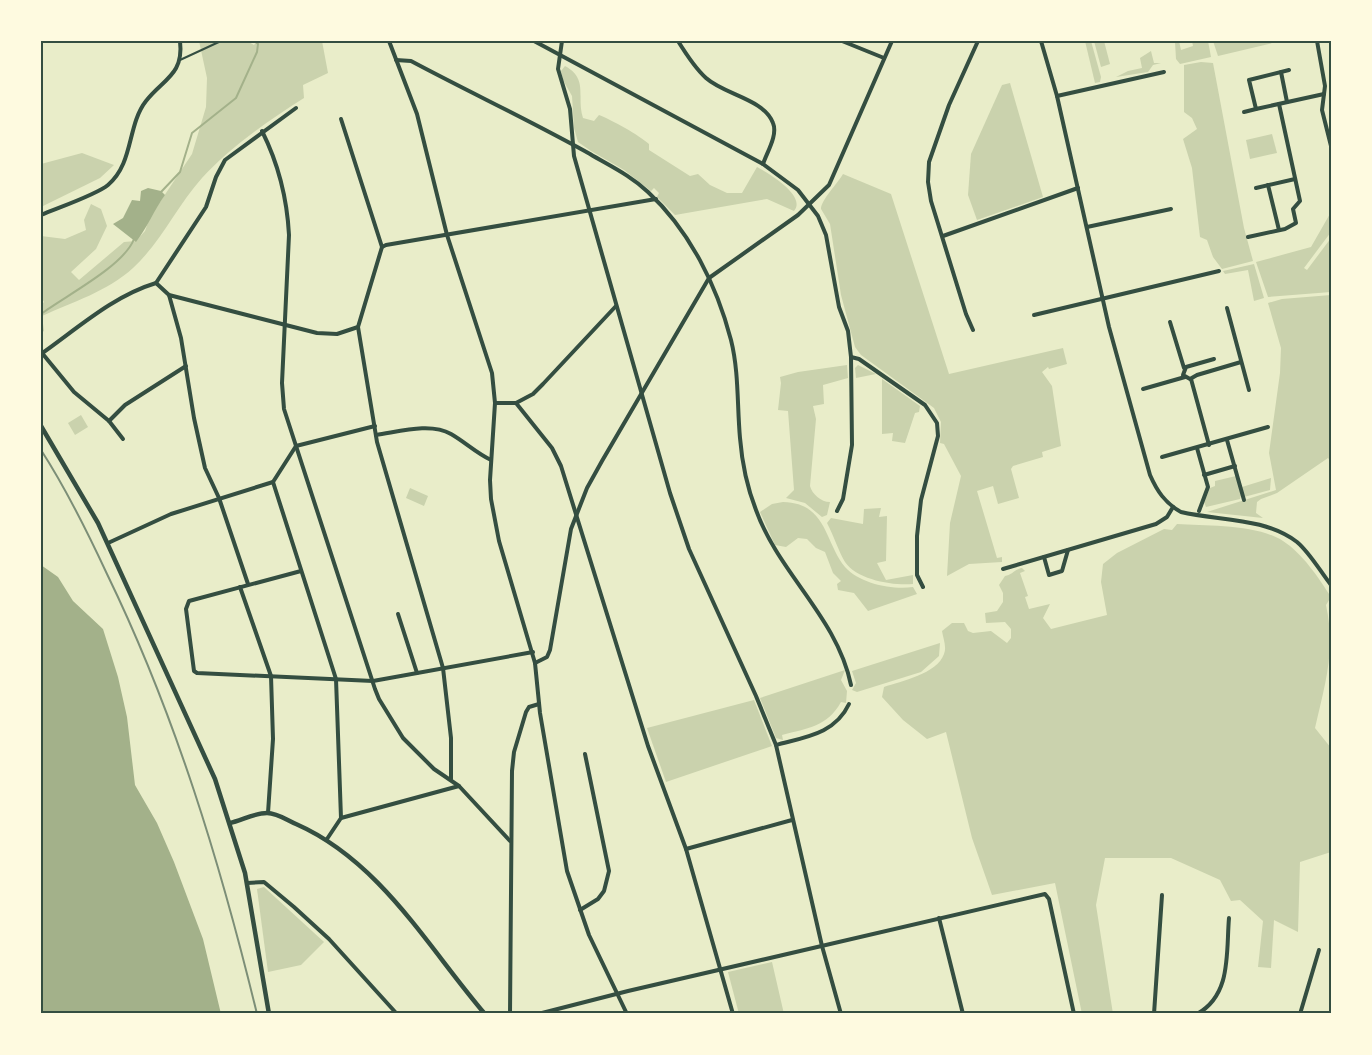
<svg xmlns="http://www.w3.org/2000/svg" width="1372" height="1055" viewBox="0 0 1372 1055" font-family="'Space Grotesk',sans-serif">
	<rect width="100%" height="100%" fill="#e9edc9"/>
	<g fill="#cad2ad">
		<path d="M199 41H247L254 45 257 41H322L328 73 303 85 304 98C268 121 231 146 202 178 177 206 161 242 133 268 108 291 73 302 42 316L44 331 41 333V305L44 302 41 297V236L65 239 86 230 84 220 91 204 101 209 107 226 96 249 71 272 79 280 124 242 136 241 145 231 150 217 192 154 206 107 207 78Z"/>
		<path d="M1085 41H1091L1101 77 1100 82 1095 83Z"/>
		<path d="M1094 41H1104L1110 64 1101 67Z"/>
		<path d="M1179 41 1181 50 1193 46 1192 41H1208L1211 57 1180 64 1176 59 1175 42Z"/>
		<path d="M1213 41H1281L1218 56Z"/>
		<path d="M1151 51 1154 63H1161L1153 65 1148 72 1116 77 1128 71 1142 68 1140 58Z"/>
		<path d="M1201 62 1213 63 1244 228 1253 261 1222 269 1213 257 1207 240 1200 237 1192 168 1183 139 1197 129 1192 118 1184 112V65Z"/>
		<path d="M565 66C589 79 576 97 583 118L594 121 599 115C612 120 639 135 649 144V150L690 176 698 174 710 185 727 193H742L757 167C768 173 807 196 794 211L767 199 675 215 657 197 659 193 654 188 651 191 624 170 591 151 578 142 574 128 572 96 563 80 561 71Z"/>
		<path d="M1010 83 1043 197 977 220 968 195 971 154 1002 85Z"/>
		<path d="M1272 134 1277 153 1250 159 1246 140Z"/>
		<path d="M82 153 114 165 100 178 41 207V164Z"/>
		<path d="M843 174 891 194 949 374 1063 348 1067 364 1049 369 1048 367 1042 372 1052 386 1061 446 1042 452 1043 457 1013 466 1011 469 1019 498 998 504 993 486 977 491 997 558 1002 557V562L969 564 947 576 950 523 961 476 944 444 940 443 941 422 934 408 861 355 855 347 841 295 830 224 821 209C821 200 838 183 843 174Z"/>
		<path d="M1331 212V232L1304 268 1307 270 1331 238V292L1268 297 1256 262 1311 247Z"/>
		<path d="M1254 264 1264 298 1254 301 1248 270 1225 274 1223 271Z"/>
		<path d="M1331 295V462L1328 458 1277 493 1261 499 1257 502 1256 513 1263 518 1207 512 1276 490 1269 453 1280 373 1281 348 1268 303 1282 299Z"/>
		<path d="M847 365 848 378 823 385 824 404 813 406 816 419 810 486C812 494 821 502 830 502L827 515 822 517 805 503 786 498 794 490 788 411 778 410 781 383 780 377 798 372Z"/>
		<path d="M858 365 876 374 856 378 855 368Z"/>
		<path d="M882 379 920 406 919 412 915 413 905 443 892 441 893 433 882 434Z"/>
		<path d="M81 415 88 427 75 435 68 423Z"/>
		<path d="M1236 476 1241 495 1240 499 1206 507 1204 502 1210 488 1215 486V481Z"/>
		<path d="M1271 478 1270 490 1244 497 1242 487Z"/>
		<path d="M410 488 428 496 424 506 406 498Z"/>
		<path d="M783 502C827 503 824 541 845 567 860 584 893 590 913 587L917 594 868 611 854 593 838 590 837 584 841 581 833 573 825 552 816 548 807 539 798 538 786 547 775 545 760 512 772 504Z"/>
		<path d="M881 508 879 517 887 516 886 561 877 563 886 580 913 575V584C894 586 857 580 845 562 838 550 834 536 827 523L831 518 863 524 864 509Z"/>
		<path d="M1177 524C1207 526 1257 524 1283 541 1302 553 1319 578 1331 597L1326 605C1336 651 1325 684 1315 728L1331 748V852L1300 862 1298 932 1274 920 1271 968 1258 967 1263 921 1240 900 1231 901 1220 880 1171 858H1105L1096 905 1113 1014H1082L1055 883 992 895 972 838 946 732 927 739 903 720 882 697 884 687C901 681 937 674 944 654 947 647 943 638 942 631L952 623H964L968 631 973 633 991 631 1007 643 1011 638V629L1005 622 986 623 985 613 997 611 1003 602V593L999 585 1005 576C1012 575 1015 569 1022 568L1025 571 1020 573 1028 596 1025 597 1029 609 1050 604 1043 618 1051 629 1107 615 1101 582 1103 564 1117 553 1164 529 1172 530Z"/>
		<path d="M940 643 939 656 921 672 857 692 852 690 856 683 852 671Z"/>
		<path d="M845 670 841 680 847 691 846 703 841 702C827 727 808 728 782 735L783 740 776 738 760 698Z"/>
		<path d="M754 700 772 746 666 782 647 728Z"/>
		<path d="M264 887 324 942 301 965 268 972 257 889Z"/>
		<path d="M772 962 784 1014H739L728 972Z"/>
	</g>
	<g fill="#a3b18a">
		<path d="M148 188 161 191 165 195C154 210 147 228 136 242L113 224 123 218 132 200 140 201 141 191Z"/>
		<path d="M41 565 58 577 73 601 103 629 118 677 127 717 135 785 157 823 174 862 203 939 221 1014H41Z"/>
	</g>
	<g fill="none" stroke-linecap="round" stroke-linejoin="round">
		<g stroke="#a3b18a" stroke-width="2">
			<path d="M161 192 180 172 192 133 236 98 257 52 258 44 255 41"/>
			<path d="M41 314C65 296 124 266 134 239"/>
		</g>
		<path stroke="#344e41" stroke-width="2" d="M180 60 221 41"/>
		<g stroke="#344e41" stroke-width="4">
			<path d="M389 41 417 114 447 235 492 373 495 403 490 480 491 499 499 541 535 663 540 713 567 871 589 935 627 1014"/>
			<path d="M534 41 763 164 798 190 818 216 826 235 839 307 848 331 851 357 852 445 843 499 837 511"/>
			<path d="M562 41 558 69 570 109 574 156 670 493 689 549 756 696 776 745 822 946 841 1014"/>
			<path d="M678 41C686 54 695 68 706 78 725 95 764 99 773 123 778 135 767 152 763 164"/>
			<path d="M842 41 884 58"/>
			<path d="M1041 41 1057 96 1109 327 1150 475C1157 491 1165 503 1181 512 1219 521 1264 517 1297 542 1310 553 1320 571 1331 585"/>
			<path d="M1317 41 1325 86 1322 110 1331 146"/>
			<path d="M396 60 411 61C471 93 531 121 590 154 610 166 630 175 648 192 690 231 717 286 731 340 739 372 737 405 740 438 742 463 747 487 756 510 779 574 837 617 851 685"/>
			<path d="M1289 70 1249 80 1256 109 1324 94"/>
			<path d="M1281 72 1287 102"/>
			<path d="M1057 96 1164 72"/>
			<path d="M1244 112 1256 109"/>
			<path d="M341 119 382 247"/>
			<path d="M262 131C279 165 287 197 289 235L282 383 284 409 375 689 379 699 403 738 434 769 459 786 510 841"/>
			<path d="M1268 185 1279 230"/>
			<path d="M1256 188 1295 179"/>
			<path d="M41 215C57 208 96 195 108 185 134 163 127 125 146 101 163 79 184 75 180 41"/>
			<path d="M1087 227 1171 209"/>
			<path d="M943 236 1078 188"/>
			<path d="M1248 237 1285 229 1296 223 1293 209 1300 201 1279 104"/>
			<path d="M156 283 206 207 216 177 225 160 296 108"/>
			<path d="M169 295 181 338 194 418 205 468 219 498 248 584"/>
			<path d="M1227 308 1249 390"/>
			<path d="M1034 315 1219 271"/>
			<path d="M1170 322 1184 368"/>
			<path d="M358 327 377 442 443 668 451 738V779"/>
			<path d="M973 330 966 314 931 201 928 182 929 162 949 105 978 41"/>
			<path d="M42 353 74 392 109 421 123 439"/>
			<path d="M41 354C78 328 113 296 156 283L169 295 317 333 337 334 358 327 382 247 386 245 656 199"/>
			<path d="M851 357 859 359 925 405 937 423 938 436 921 500 917 536V575L923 587"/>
			<path d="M1214 359 1186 367 1183 375 1190 379 1197 375 1241 362"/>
			<path d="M1191 379 1209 445"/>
			<path d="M1143 389 1185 377"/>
			<path d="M495 403H516L552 448 561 466 648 746 686 849 733 1014"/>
			<path d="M516 403 533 394 543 384 616 306"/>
			<path d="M109 421 125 405 186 366"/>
			<path d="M376 435C398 432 430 422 451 434 465 442 476 453 491 460"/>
			<path d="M1227 440 1244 500"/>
			<path d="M1197 448 1208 487 1199 511"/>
			<path d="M1162 457 1268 427"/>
			<path d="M1204 475 1235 466"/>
			<path d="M273 482 336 679 341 818 327 839"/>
			<path d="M108 543 171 514 273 482 296 446 375 426"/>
			<path d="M1044 557 1049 575 1062 571 1068 550"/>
			<path d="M1003 569 1156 524 1167 517 1173 507"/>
			<path d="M301 571 189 601 186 609 194 671 197 673 373 681 533 652"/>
			<path d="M240 587 271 676 273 739 268 813"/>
			<path d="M398 614 417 673"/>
			<path d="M535 663 547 657 550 650 571 529 587 488 602 461 709 278 798 215 829 185 892 41"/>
			<path d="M776 745C805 737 835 734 849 704"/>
			<path d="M341 818 459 786"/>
			<path d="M686 849 792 820"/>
			<path d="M247 883 264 882 294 907 329 939 397 1014"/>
			<path d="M580 910 598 899 604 891 609 871 585 754"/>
			<path d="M939 918 963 1014"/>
			<path d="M542 1013 628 991 1045 894 1049 899 1074 1014"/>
			<path d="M510 1014 512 771 514 752 526 712 529 707 539 704"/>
			<path d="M1154 1014 1162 895"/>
			<path d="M1197 1014C1232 995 1226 952 1229 918"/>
			<path d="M1300 1014 1319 950"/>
		</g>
		<g stroke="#344e41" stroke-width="4.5">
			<path d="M41 426 98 523 215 779 245 873 269 1014"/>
			<path d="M230 823C242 820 255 813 267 813 277 813 287 820 296 824 380 861 427 946 485 1014"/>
		</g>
		<path stroke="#7c8e77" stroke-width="2" d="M41 450C67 490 87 531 107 574 175 714 220 862 257 1014"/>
	</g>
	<rect width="1372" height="1055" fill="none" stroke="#fefae0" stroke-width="85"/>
	<rect x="42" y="42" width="1288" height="970" fill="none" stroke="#344e41" stroke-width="2"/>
</svg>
